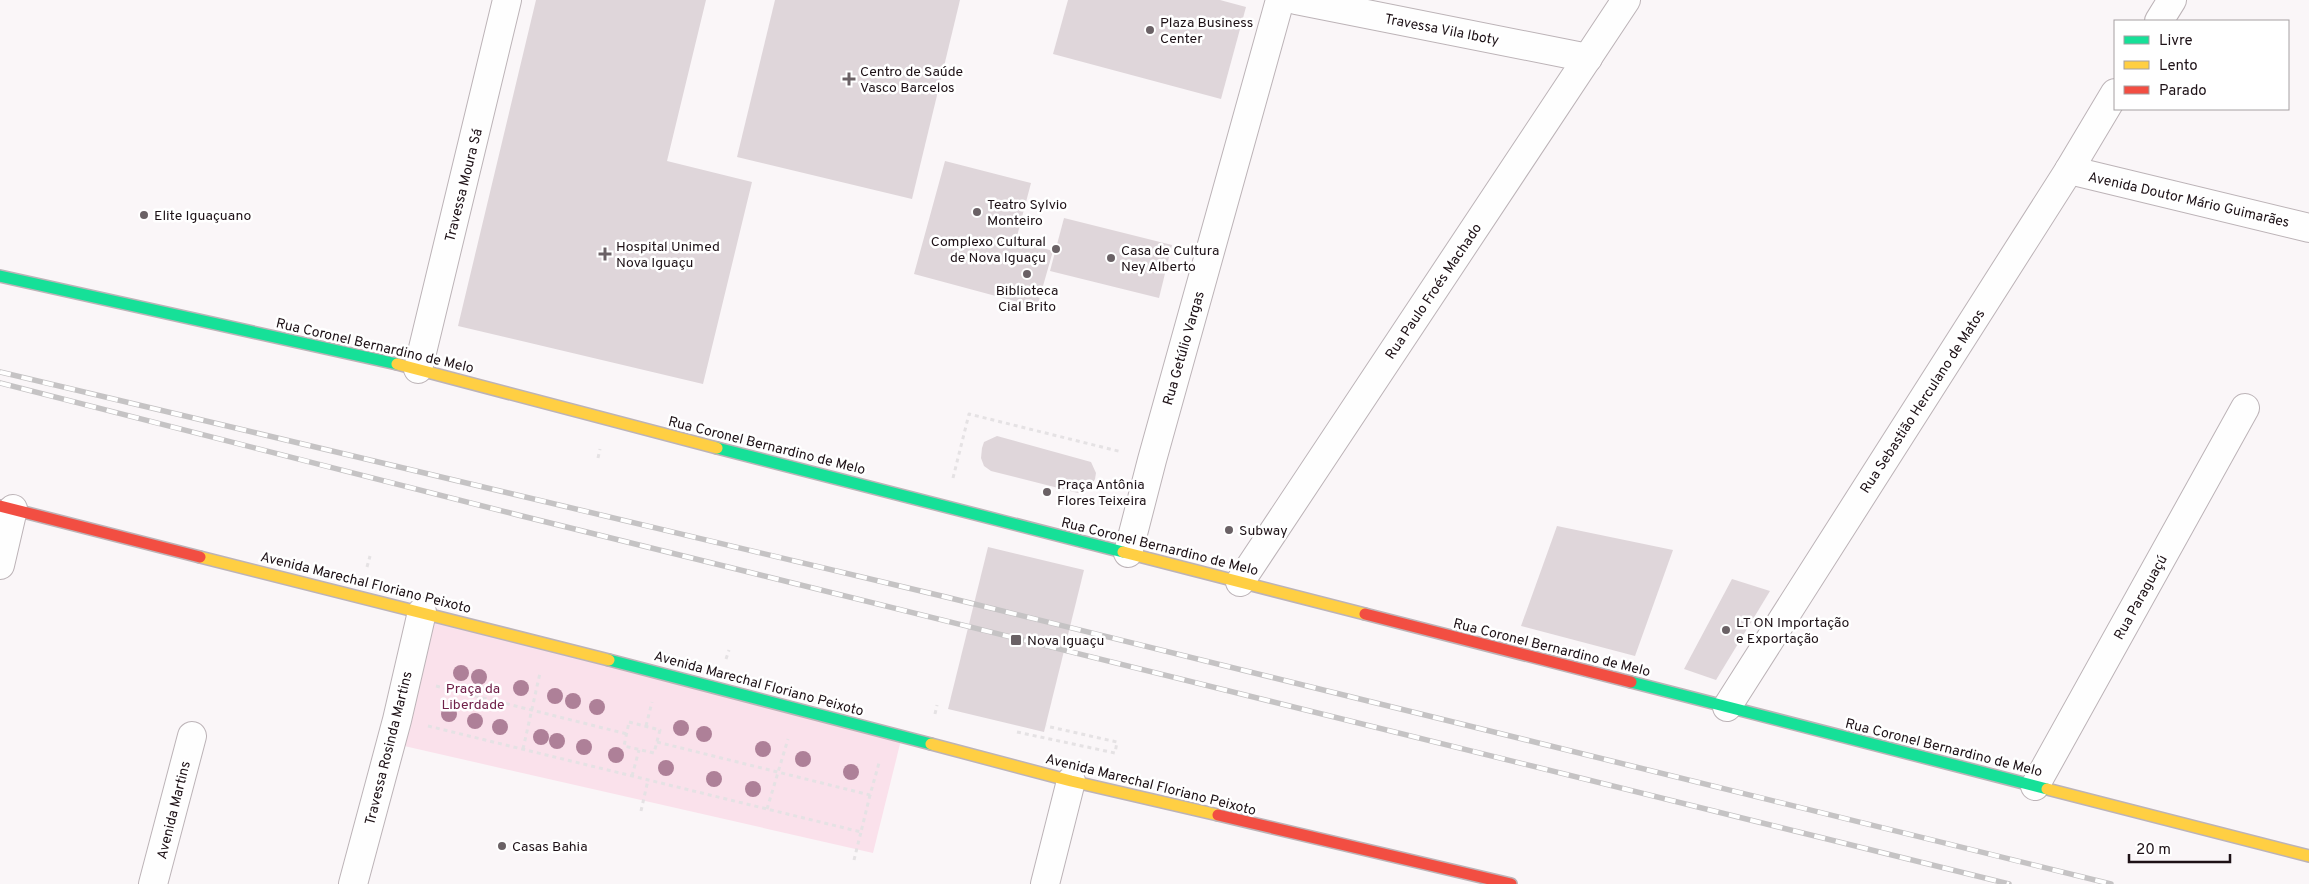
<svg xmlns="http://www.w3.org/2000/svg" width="2309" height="884" viewBox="0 0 2309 884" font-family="Overpass,sans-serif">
	<rect width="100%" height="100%" fill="#faf6f8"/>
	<path fill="#fae1eb" d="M424 617 901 740 873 853 391 743Z"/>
	<g fill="#dfd6da">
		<path d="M536 0H706L667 161 752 182 703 384 458 326Z"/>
		<path d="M775 0H960L912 199 737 157Z"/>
		<path d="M1068 0H1220L1246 7 1221 99 1053 54Z"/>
		<path d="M945 161 1031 183 1016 240 1053 251 1037 307 914 274Z"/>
		<path d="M1064 218 1172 245 1159 298 1050 271Z"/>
		<path d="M997 436 1091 462 1096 473 1095 479 1090 489 1078 493 991 471 984 466 981 458 982 448 984 442Z"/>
		<path d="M1557 526 1673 550 1635 656 1521 626Z"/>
		<path d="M988 547 1084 570 1044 732 948 709Z"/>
		<path d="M1732 579 1770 591 1716 680 1684 669Z"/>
	</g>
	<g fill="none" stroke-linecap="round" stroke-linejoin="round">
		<defs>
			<g id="street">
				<path d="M1296 0 1588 58"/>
				<path d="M2159 21 2172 0"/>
				<path d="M2069 170 2309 228"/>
				<path d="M418 369 507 0"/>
				<path d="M1128 553 1152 460 1280 0"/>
				<path d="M0 565 13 509"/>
				<path d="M1240 582 1626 0"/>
				<path d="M1727 707 2069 170 2115 93"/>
				<path d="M2035 786 2245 408"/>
				<path d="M153 884 192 736"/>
				<path d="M353 884 397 720 422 612"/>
				<path d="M1045 884 1071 781"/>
			</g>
			<g id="fast">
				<path d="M0 276 397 364"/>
				<path d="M717 448 1123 552"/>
				<path d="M609 660 931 744"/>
				<path d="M1631 682 2047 789"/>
			</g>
			<g id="slow">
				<path d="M397 364 717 448"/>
				<path d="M1123 552 1365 614"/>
				<path d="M200 557 609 660"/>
				<path d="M931 744 1071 781 1218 815"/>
				<path d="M2047 789 2309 856"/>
			</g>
			<g id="jam">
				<path d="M0 506 200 557"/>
				<path d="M1365 614 1631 682"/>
				<path d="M1218 815 1511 884"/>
			</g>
		</defs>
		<use href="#street" stroke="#bcb3b7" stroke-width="30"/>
		<use href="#fast" stroke="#bcb3b7" stroke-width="14"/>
		<use href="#slow" stroke="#bcb3b7" stroke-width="14"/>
		<use href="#jam" stroke="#bcb3b7" stroke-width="14"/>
		<g stroke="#e5e2e4" stroke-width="3" stroke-dasharray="4 4" stroke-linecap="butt">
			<path d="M598 458 600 449"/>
			<path d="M953 478 969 414 1122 452"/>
			<path d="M367 567 370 556"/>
			<path d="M726 659 729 650"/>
			<path d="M436 686 627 734"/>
			<path d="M935 714 937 705"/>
			<path d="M629 722 660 730 654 753 624 746Z"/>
			<path d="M428 726 861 832 870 795"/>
			<path d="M646 726 652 702"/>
			<path d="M1017 732 1115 753 1117 742 1046 726"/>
			<path d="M657 742 870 795 879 763"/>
			<path d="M523 749 540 673"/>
			<path d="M632 776 639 750"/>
			<path d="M767 809 788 739"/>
			<path d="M641 811 648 780"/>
			<path d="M854 860 861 832"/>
		</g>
		<use href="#street" stroke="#fefefe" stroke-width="28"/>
		<use href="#fast" stroke="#16e098" stroke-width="11"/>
		<use href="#slow" stroke="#ffcf43" stroke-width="11"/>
		<use href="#jam" stroke="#f24e42" stroke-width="11"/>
		<defs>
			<g id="rail">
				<path d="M0 372 946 597 2111 884"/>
				<path d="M0 383 518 515 2009 884"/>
			</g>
		</defs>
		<use href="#rail" stroke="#c5c3c4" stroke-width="5.5"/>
		<use href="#rail" stroke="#fff" stroke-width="4" stroke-dasharray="11" stroke-linecap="butt"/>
	</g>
	<g fill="#ae8098">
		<circle cx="461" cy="673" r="8"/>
		<circle cx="479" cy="677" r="8"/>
		<circle cx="521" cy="688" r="8"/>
		<circle cx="555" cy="696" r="8"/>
		<circle cx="573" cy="701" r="8"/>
		<circle cx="597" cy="707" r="8"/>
		<circle cx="449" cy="714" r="8"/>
		<circle cx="475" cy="721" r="8"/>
		<circle cx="500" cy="727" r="8"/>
		<circle cx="681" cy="728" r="8"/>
		<circle cx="704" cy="734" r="8"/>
		<circle cx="541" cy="737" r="8"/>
		<circle cx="557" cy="741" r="8"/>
		<circle cx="584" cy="747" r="8"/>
		<circle cx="763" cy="749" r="8"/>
		<circle cx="616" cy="755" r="8"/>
		<circle cx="803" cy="759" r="8"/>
		<circle cx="666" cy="768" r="8"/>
		<circle cx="851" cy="772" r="8"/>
		<circle cx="714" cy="779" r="8"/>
		<circle cx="753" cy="789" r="8"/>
	</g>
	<g fill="#6a6165" stroke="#fff" stroke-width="2">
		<circle cx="1150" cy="30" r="5"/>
		<path d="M846.5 71.5h5v5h5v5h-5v5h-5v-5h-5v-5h5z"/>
		<circle cx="977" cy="212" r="5"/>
		<circle cx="144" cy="215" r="5"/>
		<circle cx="1056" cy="249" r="5"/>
		<path d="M602.5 246.5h5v5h5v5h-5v5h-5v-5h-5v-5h5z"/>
		<circle cx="1111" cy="258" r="5"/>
		<circle cx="1027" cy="274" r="5"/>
		<circle cx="1047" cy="492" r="5"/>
		<circle cx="1229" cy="530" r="5"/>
		<circle cx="1726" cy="630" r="5"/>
		<rect x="1010" y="634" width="12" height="12" rx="2.5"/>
		<circle cx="502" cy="846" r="5"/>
	</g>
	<g text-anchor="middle" stroke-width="5" stroke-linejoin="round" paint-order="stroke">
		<g font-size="14" fill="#1d1116" stroke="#fff" text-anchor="start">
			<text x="1160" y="27">Plaza Business<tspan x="1160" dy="16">Center</tspan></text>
			<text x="860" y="76">Centro de Saúde<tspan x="860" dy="16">Vasco Barcelos</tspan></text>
			<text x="987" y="209">Teatro Sylvio<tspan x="987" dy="16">Monteiro</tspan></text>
			<text x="154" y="220">Elite Iguaçuano</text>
			<text x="1046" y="246" text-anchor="end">Complexo Cultural<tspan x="1046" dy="16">de Nova Iguaçu</tspan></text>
			<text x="616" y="251">Hospital Unimed<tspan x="616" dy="16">Nova Iguaçu</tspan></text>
			<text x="1121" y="255">Casa de Cultura<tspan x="1121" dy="16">Ney Alberto</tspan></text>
			<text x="1027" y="295" text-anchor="middle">Biblioteca<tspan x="1027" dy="16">Cial Brito</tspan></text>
			<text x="1057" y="489">Praça Antônia<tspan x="1057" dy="16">Flores Teixeira</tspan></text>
			<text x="1239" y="535">Subway</text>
			<text x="1736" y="627">LT ON Importação<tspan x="1736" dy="16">e Exportação</tspan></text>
			<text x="1027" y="645">Nova Iguaçu</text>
			<text x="512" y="851">Casas Bahia</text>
		</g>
		<g font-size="14" fill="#1d1116" stroke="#fff">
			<text transform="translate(1442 29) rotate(11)" y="5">Travessa Vila Iboty</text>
			<text transform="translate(463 185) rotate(-76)" y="5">Travessa Moura Sá</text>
			<text transform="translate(2189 199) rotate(13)" y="5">Avenida Doutor Mário Guimarães</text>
			<text transform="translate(1433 291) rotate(-56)" y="5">Rua Paulo Froés Machado</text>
			<text transform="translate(375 345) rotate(13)" y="5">Rua Coronel Bernardino de Melo</text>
			<text transform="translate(1183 348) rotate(-74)" y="5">Rua Getúlio Vargas</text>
			<text transform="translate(1922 401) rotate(-57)" y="5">Rua Sebastião Herculano de Matos</text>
			<text transform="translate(767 445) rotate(14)" y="5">Rua Coronel Bernardino de Melo</text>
			<text transform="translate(1160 546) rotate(14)" y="5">Rua Coronel Bernardino de Melo</text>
			<text transform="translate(366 582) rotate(14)" y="5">Avenida Marechal Floriano Peixoto</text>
			<text transform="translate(2140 597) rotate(-61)" y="5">Rua Paraguaçú</text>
			<text transform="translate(1552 647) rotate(14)" y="5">Rua Coronel Bernardino de Melo</text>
			<text transform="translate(759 683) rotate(15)" y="5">Avenida Marechal Floriano Peixoto</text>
			<text transform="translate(1944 747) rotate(14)" y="5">Rua Coronel Bernardino de Melo</text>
			<text transform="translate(388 748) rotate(-76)" y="5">Travessa Rosinda Martins</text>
			<text transform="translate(1151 784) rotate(14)" y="5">Avenida Marechal Floriano Peixoto</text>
			<text transform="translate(173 810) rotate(-76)" y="5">Avenida Martins</text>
		</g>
		<g font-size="14" fill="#702049" stroke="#fff">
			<text x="473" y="693">Praça da<tspan x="473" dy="16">Liberdade</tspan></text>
		</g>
	</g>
	<rect x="2114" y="20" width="175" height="90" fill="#ffffff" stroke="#a5a0a2"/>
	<rect x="2124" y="36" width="25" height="8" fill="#16e098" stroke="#a5a0a2"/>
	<text x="2159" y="45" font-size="15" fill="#1d1116">Livre</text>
	<rect x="2124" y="61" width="25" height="8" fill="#ffcf43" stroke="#a5a0a2"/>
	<text x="2159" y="70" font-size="15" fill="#1d1116">Lento</text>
	<rect x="2124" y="86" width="25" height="8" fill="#f24e42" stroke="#a5a0a2"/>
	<text x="2159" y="95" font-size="15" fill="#1d1116">Parado</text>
	<path d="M2129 854v8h101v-8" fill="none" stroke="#1d1116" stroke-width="2.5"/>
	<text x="2136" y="854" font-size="15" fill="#1d1116" stroke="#ffffff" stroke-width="4" paint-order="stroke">20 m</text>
</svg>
